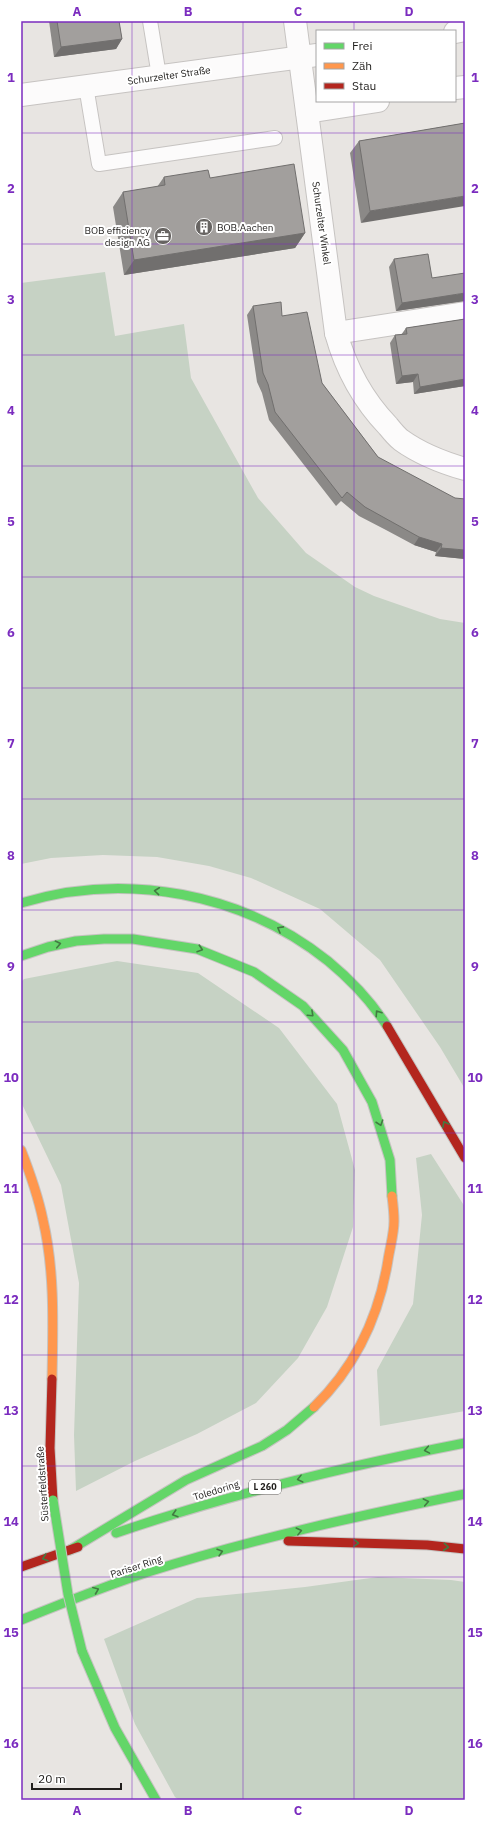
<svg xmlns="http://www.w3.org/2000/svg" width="486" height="1821" viewBox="0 0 486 1821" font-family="'IBM Plex Sans',sans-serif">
	<rect width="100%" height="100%" fill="#e8e5e2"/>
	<g fill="#c6d2c4">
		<path d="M105 272 115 336 184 324 191 378 258 498 306 553 355 587 374 596 440 619 465 623V1089L440 1047 380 960 320 909 251 878 209 866 157 857 103 855 51 858 21 864V283Z"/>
		<path d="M117 961 198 973 279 1028 337 1104 355 1170 353 1227 327 1307 298 1358 256 1403 197 1434 135 1461 76 1491 74 1435 79 1283 61 1185 21 1102V982L24 979Z"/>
		<path d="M431 1154 465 1207V1411L380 1426 377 1370 413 1304 422 1215 416 1158Z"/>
		<path d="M378 1577 451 1580 465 1582V1800H179L175 1797 135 1724 104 1639 197 1598 305 1587Z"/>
	</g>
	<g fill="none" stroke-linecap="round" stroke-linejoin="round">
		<defs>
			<g id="lane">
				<path d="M150 21 159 76"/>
				<path d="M86 86 99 164 275 138"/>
			</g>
			<g id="street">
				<path d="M295 21 336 333C346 369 362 399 388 426 392 431 396 436 401 440 419 453 444 463 465 469"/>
				<path d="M455 32 465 30"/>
				<path d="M455 88 465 87"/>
				<path d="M21 95 317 55"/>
				<path d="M307 112 378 101"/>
				<path d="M336 333 465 313"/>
			</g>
			<g id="fast">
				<path d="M21 903C126 871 243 893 328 961 351 980 371 1001 387 1026"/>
				<path d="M21 956 48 947 76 941 104 939H133L197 949 254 972 303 1006 343 1050 372 1102 390 1160 392 1196"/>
				<path d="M116 1533C230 1494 347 1466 465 1443"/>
				<path d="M70 1550 186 1480 262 1446 287 1430 314 1407"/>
				<path d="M21 1620C63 1603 105 1586 148 1572 252 1539 358 1516 465 1494"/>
				<path d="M82 1651 115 1728 156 1800"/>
			</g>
			<g id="slow">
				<path d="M21 1150C30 1173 38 1196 43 1220 55 1271 53 1326 52 1379"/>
				<path d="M314 1407C356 1366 379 1317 388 1260 390 1247 394 1234 394 1221 394 1213 393 1204 392 1196"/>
			</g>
			<g id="jam">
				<path d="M387 1026 465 1158"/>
				<path d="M52 1379 50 1448 53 1500"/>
				<path d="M288 1541 427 1545 465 1549"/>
				<path d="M21 1567 78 1547"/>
			</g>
		</defs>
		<use href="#lane" stroke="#c6c3c1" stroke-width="16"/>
		<use href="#street" stroke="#c6c3c1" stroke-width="24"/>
		<use href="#fast" stroke="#c6c3c1" stroke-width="11"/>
		<use href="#slow" stroke="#c6c3c1" stroke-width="11"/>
		<use href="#jam" stroke="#c6c3c1" stroke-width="11"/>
		<use href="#lane" stroke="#fcfbfb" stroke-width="14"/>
		<use href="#street" stroke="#fcfbfb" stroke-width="22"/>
		<use href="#fast" stroke="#63d668" stroke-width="9"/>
		<use href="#slow" stroke="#ff974d" stroke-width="9"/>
		<use href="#jam" stroke="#b3261e" stroke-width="9"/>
		<defs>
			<path id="fast-bridge" d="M53 1500 68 1594 82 1651"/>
		</defs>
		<use href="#fast-bridge" stroke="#c6c3c1" stroke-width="11" stroke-linecap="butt"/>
		<use href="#fast-bridge" stroke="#63d668" stroke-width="9"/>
	</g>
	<g fill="#8b8987">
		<path d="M49 21H119L122 39 116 49 54 57Z"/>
		<path d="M465 123 361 223 350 153 359 141Z"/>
		<path d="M164 177 210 178 305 233 295 248 124 275 113 207 123 192 157 187Z"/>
		<path d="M394 259 432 278 463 301 396 311 389 267Z"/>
		<path d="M253 306 282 316 322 383 378 457 465 559 435 556 436 552 414 545 386 530 359 516 341 501 336 506 269 420 262 393 257 382 247 315Z"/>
		<path d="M465 319V386L414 394 413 382 396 384 390 343 395 335H401L406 328Z"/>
	</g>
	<g fill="#716f6e">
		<path d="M122 39 116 49 54 57 61 47Z"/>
		<path d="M465 196V206L361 223 370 211Z"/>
		<path d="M305 233 295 248 124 275 134 260Z"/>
		<path d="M465 293V301L396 311 402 303Z"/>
		<path d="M418 374 413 382 396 384 402 376Z"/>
		<path d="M465 379V386L414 394 420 387Z"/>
		<path d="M419 537 442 544 436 552 414 545Z"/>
		<path d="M441 548 465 550V559L435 556Z"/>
	</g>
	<g fill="#a29f9d" stroke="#716f6e">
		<path d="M57 21H119L122 39 61 47Z"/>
		<path d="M465 123V196L370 211 359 141Z"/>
		<path d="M294 164 305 233 134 260 123 192 165 185 164 177 208 170 210 178Z"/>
		<path d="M428 254 432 278 465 273V293L402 303 394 259Z"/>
		<path d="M281 302 282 316 307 312 322 383 378 457 455 498 465 499V550L441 548 442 544 419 537 365 507 347 492 342 498 275 412 268 384 263 373 253 306Z"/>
		<path d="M465 319V379L420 387 418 374 402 376 395 335 407 334 406 328Z"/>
	</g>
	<defs><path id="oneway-chevron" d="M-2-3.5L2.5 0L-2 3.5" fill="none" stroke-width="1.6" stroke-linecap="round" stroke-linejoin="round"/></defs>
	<g stroke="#427a42">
		<use href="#oneway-chevron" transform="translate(157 891) rotate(-174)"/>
		<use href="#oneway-chevron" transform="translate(280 929) rotate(-151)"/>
		<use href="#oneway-chevron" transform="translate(58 944) rotate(-12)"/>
		<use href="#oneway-chevron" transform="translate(200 949) rotate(18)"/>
		<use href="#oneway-chevron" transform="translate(378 1013) rotate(-124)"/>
		<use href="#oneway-chevron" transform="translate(311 1014) rotate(43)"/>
		<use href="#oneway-chevron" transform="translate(380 1123) rotate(71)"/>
		<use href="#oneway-chevron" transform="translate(445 1124) rotate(-119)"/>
		<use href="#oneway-chevron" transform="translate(427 1450) rotate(170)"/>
		<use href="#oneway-chevron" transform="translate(300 1479) rotate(166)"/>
		<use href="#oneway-chevron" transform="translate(426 1502) rotate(-11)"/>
		<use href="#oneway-chevron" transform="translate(175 1514) rotate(163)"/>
		<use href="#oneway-chevron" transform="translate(299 1531) rotate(-14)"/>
		<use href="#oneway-chevron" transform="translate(356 1543) rotate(2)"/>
		<use href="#oneway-chevron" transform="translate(446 1547) rotate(6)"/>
		<use href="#oneway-chevron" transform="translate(220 1552) rotate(-16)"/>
		<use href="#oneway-chevron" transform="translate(45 1558) rotate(161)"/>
		<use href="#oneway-chevron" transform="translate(96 1590) rotate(-22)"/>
	</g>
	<path fill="none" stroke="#7b2cbf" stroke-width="1" stroke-opacity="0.55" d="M132 21V1800M243 21V1800M354 21V31M354 101V1800M21 133H465M21 244H465M21 355H465M21 466H465M21 577H465M21 688H465M21 799H465M21 910H465M21 1022H465M21 1133H465M21 1244H465M21 1355H465M21 1466H465M21 1577H465M21 1688H465"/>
	<defs>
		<symbol id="building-disc" viewBox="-11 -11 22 22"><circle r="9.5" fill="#676462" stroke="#fff"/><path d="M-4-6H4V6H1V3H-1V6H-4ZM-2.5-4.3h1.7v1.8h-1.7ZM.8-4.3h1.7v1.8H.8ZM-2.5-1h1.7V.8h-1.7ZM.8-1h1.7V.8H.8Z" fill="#fff"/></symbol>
		<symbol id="office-disc" viewBox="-11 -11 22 22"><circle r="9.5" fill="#676462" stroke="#fff"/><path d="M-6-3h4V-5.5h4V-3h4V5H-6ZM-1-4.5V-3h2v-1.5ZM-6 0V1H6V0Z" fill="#fff"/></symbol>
	</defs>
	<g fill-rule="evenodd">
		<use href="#building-disc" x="194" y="217" width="20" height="20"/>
		<use href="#office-disc" x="153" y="226" width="20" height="20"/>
	</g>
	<g text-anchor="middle" stroke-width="4" stroke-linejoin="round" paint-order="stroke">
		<rect fill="#fff" stroke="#646261" stroke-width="1" x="249" y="1480" width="32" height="14" rx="3"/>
		<g font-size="9" font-weight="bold" fill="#211f1d">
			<text x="265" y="1490">L 260</text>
		</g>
		<g font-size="10" fill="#211f1d" stroke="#fff">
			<text transform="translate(169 75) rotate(-8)" y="4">Schurzelter Straße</text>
			<text transform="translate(322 223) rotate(82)" y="4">Schurzelter Winkel</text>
			<text transform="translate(42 1484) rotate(-94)" y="4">Süsterfeldstraße</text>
			<text transform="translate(216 1490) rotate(-17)" y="4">Toledoring</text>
			<text transform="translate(136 1566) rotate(-18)" y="4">Pariser Ring</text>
		</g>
		<g font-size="10" fill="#211f1d" stroke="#fff" text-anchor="start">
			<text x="217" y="231">BOB.Aachen</text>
			<text x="150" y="234" text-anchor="end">BOB efficiency<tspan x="150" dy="12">design AG</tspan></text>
		</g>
	</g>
	<rect width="486" height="1821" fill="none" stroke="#ffffff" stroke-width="44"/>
	<rect x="316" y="30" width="140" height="72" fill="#ffffff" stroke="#a6a5a5"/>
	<rect x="324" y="43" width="20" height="6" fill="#63d668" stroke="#a6a5a5"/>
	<text x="352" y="50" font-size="12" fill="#211f1d">Frei</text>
	<rect x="324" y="63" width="20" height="6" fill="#ff974d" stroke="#a6a5a5"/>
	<text x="352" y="70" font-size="12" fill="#211f1d">Zäh</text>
	<rect x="324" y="83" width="20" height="6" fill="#b3261e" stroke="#a6a5a5"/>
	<text x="352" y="90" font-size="12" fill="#211f1d">Stau</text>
	<path d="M32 1783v6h89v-6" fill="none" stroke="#211f1d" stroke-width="2"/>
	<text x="38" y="1783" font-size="12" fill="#211f1d" stroke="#ffffff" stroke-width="3" paint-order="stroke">20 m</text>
	<rect x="22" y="22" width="442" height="1777" fill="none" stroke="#7b2cbf" stroke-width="1.5"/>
	<g font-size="13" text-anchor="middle" font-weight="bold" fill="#7b2cbf">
		<text x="77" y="16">A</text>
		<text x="188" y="16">B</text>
		<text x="298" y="16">C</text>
		<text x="409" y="16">D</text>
		<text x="11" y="82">1</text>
		<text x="475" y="82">1</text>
		<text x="11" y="193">2</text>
		<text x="475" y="193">2</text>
		<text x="11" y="304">3</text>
		<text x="475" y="304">3</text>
		<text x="11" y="415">4</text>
		<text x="475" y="415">4</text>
		<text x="11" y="526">5</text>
		<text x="475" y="526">5</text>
		<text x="11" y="637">6</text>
		<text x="475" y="637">6</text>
		<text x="11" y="748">7</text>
		<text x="475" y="748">7</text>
		<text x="11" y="860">8</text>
		<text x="475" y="860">8</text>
		<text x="11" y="971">9</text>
		<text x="475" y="971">9</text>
		<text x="11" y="1082">10</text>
		<text x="475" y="1082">10</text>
		<text x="11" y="1193">11</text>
		<text x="475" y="1193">11</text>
		<text x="11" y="1304">12</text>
		<text x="475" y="1304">12</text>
		<text x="11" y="1415">13</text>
		<text x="475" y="1415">13</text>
		<text x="11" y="1526">14</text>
		<text x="475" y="1526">14</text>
		<text x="11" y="1637">15</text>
		<text x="475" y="1637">15</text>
		<text x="11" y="1748">16</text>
		<text x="475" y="1748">16</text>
		<text x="77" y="1815">A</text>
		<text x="188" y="1815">B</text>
		<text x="298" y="1815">C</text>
		<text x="409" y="1815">D</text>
	</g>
</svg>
